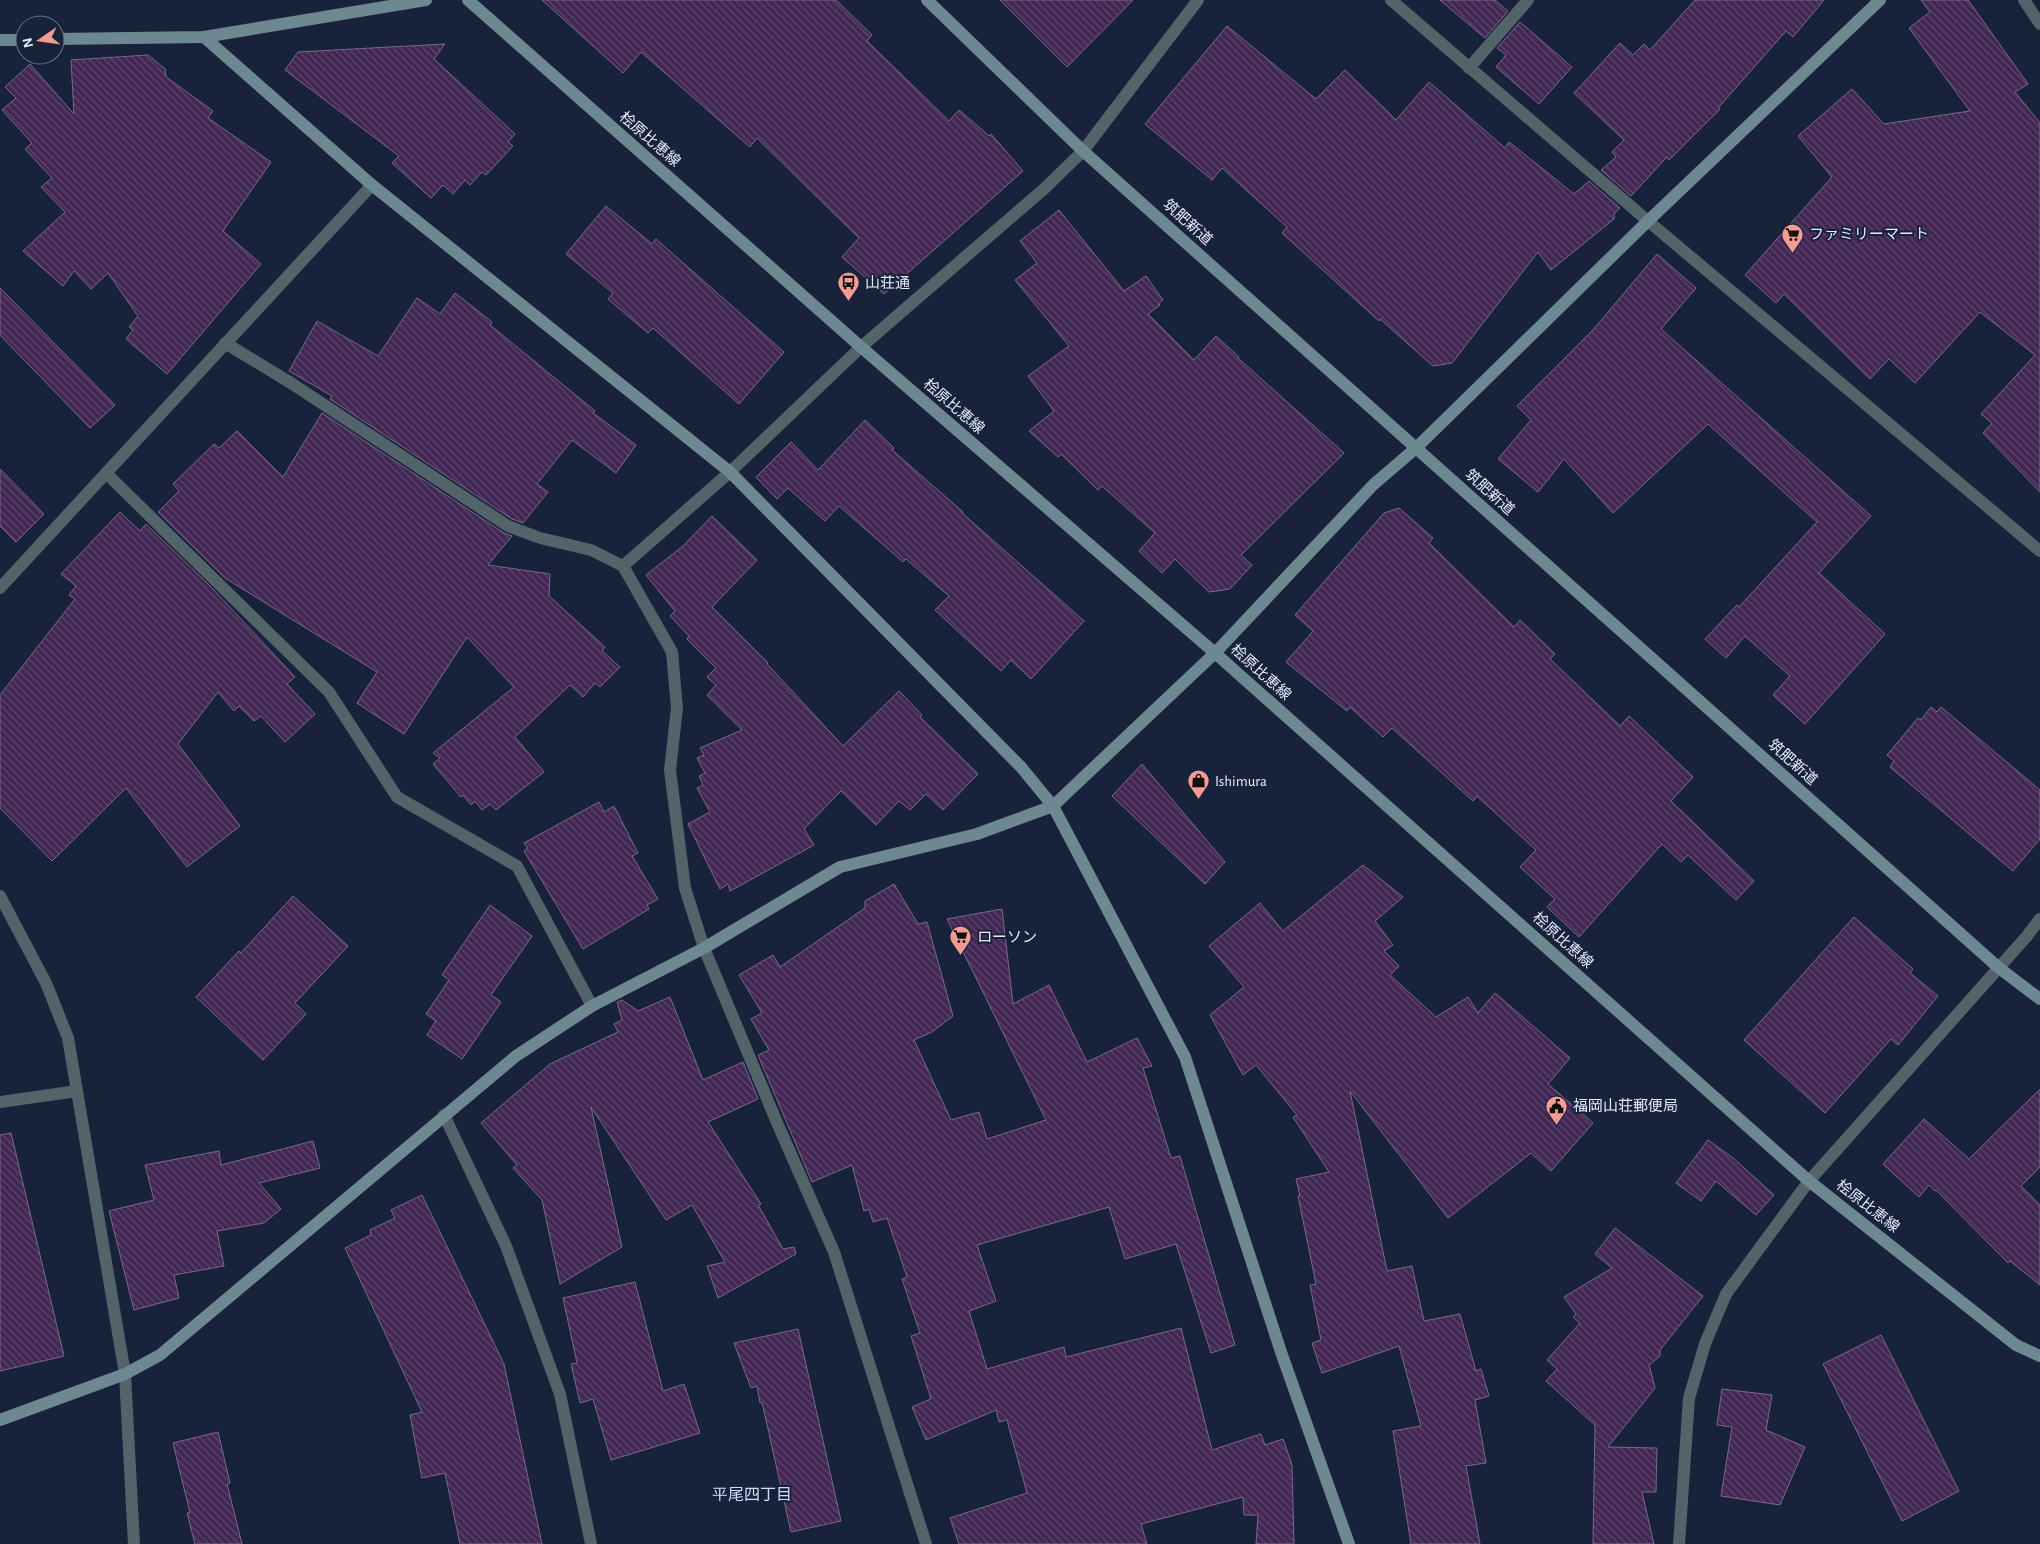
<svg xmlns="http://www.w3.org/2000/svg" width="2040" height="1544" viewBox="0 0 2040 1544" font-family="'Alegreya Sans','Noto Sans JP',sans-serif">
	<defs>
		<pattern id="building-back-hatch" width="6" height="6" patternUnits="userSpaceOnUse" patternTransform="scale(1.25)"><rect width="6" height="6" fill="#422754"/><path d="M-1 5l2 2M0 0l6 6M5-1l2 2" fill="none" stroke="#5d466e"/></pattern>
	</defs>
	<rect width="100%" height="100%" fill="#19223b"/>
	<g fill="url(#building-back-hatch)" stroke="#7a6987">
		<path d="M542 0H836L872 35 867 41 949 121 959 110 989 136 991 134 1023 171 884 294 842 257 859 238 757 138 750 147 641 52 623 73Z"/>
		<path d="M1000 0H1133L1067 67Z"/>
		<path d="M1440 0H1495L1508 11 1485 38Z"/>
		<path d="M1695 0H1824L1793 37 1786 31 1718 108 1720 109 1669 160 1667 157 1631 196 1601 170 1616 157 1612 152 1624 140 1574 93 1620 43 1633 55 1644 44 1650 50Z"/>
		<path d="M1921 0H1968L2028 84 2015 92 2040 123V492L1983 433 1992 423 1981 414 2035 355 1980 312 1915 383 1889 359 1870 379 1784 294 1776 303 1745 275 1832 177 1798 136 1852 89 1884 124 1970 111 1909 28 1930 12Z"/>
		<path d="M1520 22 1572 67 1539 104 1496 67 1506 55 1497 48Z"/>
		<path d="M1227 26 1316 99 1345 70 1396 120 1429 82 1505 148 1509 142 1574 194 1589 181 1620 208 1614 214V219L1551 270 1538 252 1452 363 1433 366 1380 319 1379 321 1282 233 1287 227 1222 168 1212 180 1145 124Z"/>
		<path d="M445 44 434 59 515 134 508 142 513 146 486 175 482 172 470 185 465 180 453 194 443 185 431 198 392 163 399 156 285 70 298 52Z"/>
		<path d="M148 55 165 69 166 77 213 111 208 118 271 162 223 231 261 264 167 374 126 339 133 330 129 327 138 316 108 273 91 289 74 271 63 286 23 251 65 212 41 187 52 178 25 149 32 143 2 110 16 98 5 87 30 64 74 114 71 60Z"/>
		<path d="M606 206 652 244 656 239 784 352 739 404 653 328 648 333 608 299 613 293 566 254Z"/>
		<path d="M1059 210 1124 291 1146 276 1163 300 1158 304 1160 305 1148 314 1194 360 1216 336 1239 357 1238 358 1344 453 1241 555 1252 565 1230 589 1209 592 1175 559 1162 573 1139 551 1155 533 1102 486 1098 490 1061 454 1058 457 1029 431 1054 411 1028 376 1069 346 1015 280 1037 263 1020 241Z"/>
		<path d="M1657 254 1696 288 1661 329 1871 516 1819 573 1885 634 1805 724 1773 695 1790 676 1745 636 1726 658 1705 639 1737 605 1739 607 1817 522 1708 424 1613 513 1564 459 1538 492 1498 459 1531 420 1517 406 1593 330Z"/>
		<path d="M0 288 115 405 90 428 0 335Z"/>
		<path d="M455 293 492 322 490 325 595 411 593 413 636 445 616 473 572 440 537 484 548 492 523 523 512 519 330 399 332 396 289 371 317 321 378 356 417 298 440 314Z"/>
		<path d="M322 413 504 533 512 536 488 565 550 574 549 596 605 647 602 651 620 667 600 687 595 683 583 697 570 685 515 737 544 772 496 810 490 804 482 810 475 801 471 805 463 795 461 797 433 764 440 758 433 753 514 687 467 637 404 734 357 703 377 672 225 578 158 512 179 491 173 484 214 444 219 448 237 431 283 477Z"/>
		<path d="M865 420 894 448 892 450 963 512 962 513 1084 621 1031 679 1011 660 1001 671 935 610 949 596 906 559 903 562 839 506 825 521 788 488 777 499 756 477 791 442 818 470Z"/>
		<path d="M0 469 44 514 16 542 0 526Z"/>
		<path d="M1399 508 1433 538 1429 543 1514 627 1520 620 1555 654 1550 659 1620 726 1629 716 1693 777 1671 801 1754 881 1736 900 1688 855 1681 862 1662 844 1579 937 1547 907 1555 899 1520 867 1536 850 1477 796 1473 801 1392 728 1383 737 1350 707 1347 711 1286 662 1313 631 1295 615 1384 513Z"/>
		<path d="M120 512 140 531 146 524 211 587 295 677 287 684 315 714 285 742 261 716 254 721 239 706 234 711 218 692 178 744 240 826 187 867 126 788 52 861 0 808V695L75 599 69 595 76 586 61 574Z"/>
		<path d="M712 516 757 560 712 607 768 663 767 664 843 746 899 691 922 715 920 717 978 774 943 810 926 794 910 810 899 801 876 825 841 791 804 829 814 845 730 891 728 884 720 889 688 824 710 812 697 788 703 785 699 776 705 773 697 758 704 755 700 748 742 730 707 695 716 685 707 677 716 668 687 639 689 636 670 616 675 611 646 575 683 546Z"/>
		<path d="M1931 707 1937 712 1941 707 2040 790V839L2013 871 1890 767 1894 761 1887 755 1918 718 1921 720Z"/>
		<path d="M1142 764 1225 862 1205 884 1112 796Z"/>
		<path d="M599 802 604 812 614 806 638 853 632 856 658 899 647 905 649 909 583 949 524 851 528 848 524 843Z"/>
		<path d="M1363 865 1403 897 1375 921 1393 945 1384 951 1399 966 1390 975 1436 1017 1468 997 1478 1013 1495 993 1570 1058 1548 1084 1593 1123 1551 1171 1531 1153 1448 1218 1350 1091 1387 1271 1412 1266 1424 1321 1460 1314 1476 1371 1481 1369 1489 1396 1475 1400 1486 1463 1466 1466 1480 1544H1411L1393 1431 1421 1426 1399 1346 1322 1373 1312 1343 1321 1340 1310 1285 1316 1284 1298 1196H1300L1296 1179 1329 1172 1293 1117 1297 1115 1256 1065 1243 1075 1210 1015 1244 987 1209 946 1260 903 1283 931Z"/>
		<path d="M894 884 918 924 927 922 953 1016 932 1032 914 1040 951 1120 979 1112 987 1139 1046 1120 947 919 1002 909 1013 1004 1049 985 1087 1062 1137 1038 1152 1066 1143 1068 1171 1158 1180 1156 1235 1345 1211 1353 1176 1244 1125 1259 1109 1207 977 1245 996 1301 969 1311 987 1369 1064 1347 1066 1357 1181 1328 1212 1450 1261 1434 1265 1445 1283 1439 1292 1465 1294 1544H1256L1258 1515H1244L1243 1497 1141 1524 1147 1544H959L950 1518 1027 1493 1007 1420 999 1422 996 1410 926 1440 912 1407 931 1399 911 1336 920 1333 902 1279 907 1277 887 1218 873 1222 869 1209 864 1211 852 1165 812 1182 758 1055 769 1050 751 1019 762 1013 739 975 773 955 780 967 865 908V901Z"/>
		<path d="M293 896 348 946 295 1003 306 1014 263 1060 196 997 239 951 241 953Z"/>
		<path d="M490 905 532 936 491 995 501 1002 462 1059 427 1035 436 1021 426 1014 449 980 442 975Z"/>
		<path d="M1854 917 1913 969 1910 973 1938 996 1898 1045 1891 1039 1825 1113 1744 1040Z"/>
		<path d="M670 997 703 1080 743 1062 758 1099 708 1122 761 1204 758 1205 783 1249 794 1247 796 1254 718 1298 707 1266 725 1262 692 1205 666 1220 591 1107 622 1247 560 1284 542 1200 513 1168 517 1165 481 1123 550 1064 618 1032 614 1024 622 1020 617 1002 622 1000 638 1011Z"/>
		<path d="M2040 1089V1167L2021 1186 2040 1205V1285L2010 1261 2008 1263 1936 1190 1935 1191 1929 1185 1919 1197 1883 1164 1924 1119 1969 1159Z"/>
		<path d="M11 1133 64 1356 0 1371V1135Z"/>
		<path d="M1708 1140 1733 1158 1774 1195 1756 1215 1716 1181 1701 1201 1676 1183Z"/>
		<path d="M313 1141 320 1168 259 1183 281 1209 264 1223 217 1231 224 1266 174 1275 179 1298 134 1310 109 1211 154 1200 145 1165 219 1151 221 1165Z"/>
		<path d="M422 1195 504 1364 542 1544H460L445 1473 422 1478 410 1415 422 1412 345 1248 371 1235 370 1230 395 1218 391 1210Z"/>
		<path d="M1615 1228 1703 1296 1660 1350V1356L1649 1365 1655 1388 1608 1447 1657 1448 1656 1492H1642L1654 1544H1593L1595 1425 1546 1381 1557 1369 1547 1360 1580 1323 1573 1317 1576 1314 1564 1297 1612 1268 1595 1254Z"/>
		<path d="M635 1282 663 1391 684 1384 700 1433 611 1460 593 1399 580 1403 571 1364 577 1363 563 1298Z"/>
		<path d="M798 1329 841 1521 791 1532 762 1402 760 1403 757 1386 751 1388 734 1343Z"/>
		<path d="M1881 1335 1959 1491 1902 1521 1823 1364Z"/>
		<path d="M1722 1389 1772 1395 1766 1430 1805 1447 1780 1505 1721 1496 1732 1427 1717 1425Z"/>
		<path d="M218 1432 230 1483 227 1484 242 1544H195L187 1513H190L173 1443Z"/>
	</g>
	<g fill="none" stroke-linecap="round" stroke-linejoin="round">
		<g stroke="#53636a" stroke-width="12">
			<path d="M1391 0 1648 221 2040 551"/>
			<path d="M2024 0 2040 24"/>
			<path d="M1469 68 1528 0"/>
			<path d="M225 343 291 383 508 526 540 538 591 550 623 566 672 652 677 708 670 770 685 888 704 948 778 1125 834 1252 926 1544"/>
			<path d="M106 473 329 692 397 797 517 866 592 1006"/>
			<path d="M623 566 730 472 861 347 1045 188 1083 151 1198 0"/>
			<path d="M0 588 372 185"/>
			<path d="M0 896 46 983 68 1038 77 1091"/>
			<path d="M0 1102 77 1091 125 1374 134 1544"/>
			<path d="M444 1115 506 1246 560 1394 591 1544"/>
			<path d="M1679 1544 1689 1398 1705 1344 1726 1294 1809 1181 2027 936 2040 919"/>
		</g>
		<g stroke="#6e8892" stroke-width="12">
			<path d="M468 0 861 347 1215 653 1809 1181 2016 1345 2040 1356"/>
			<path d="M927 0 1083 151 1999 968 2040 999"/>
			<path d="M204 37 372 185 730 472 1021 767 1053 806 1185 1057 1281 1352 1349 1544"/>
			<path d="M55 39 204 37 426 0"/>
			<path d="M0 40H25"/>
			<path d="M0 1420 125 1374 160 1355 516 1056 592 1006 704 948 840 867 977 834 1053 806 1215 653 1373 485 1416 448 1648 221 1880 0"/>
		</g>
	</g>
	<defs>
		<symbol id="supermarket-pin" viewBox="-11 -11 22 30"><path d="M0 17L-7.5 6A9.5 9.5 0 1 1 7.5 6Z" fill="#f59c92" stroke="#19223b"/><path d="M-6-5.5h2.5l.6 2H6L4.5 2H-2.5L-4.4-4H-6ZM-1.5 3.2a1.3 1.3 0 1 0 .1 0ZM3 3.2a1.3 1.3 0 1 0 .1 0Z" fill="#111"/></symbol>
		<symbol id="bus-pin" viewBox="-11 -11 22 30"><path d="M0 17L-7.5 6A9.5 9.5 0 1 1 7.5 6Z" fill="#f59c92" stroke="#19223b"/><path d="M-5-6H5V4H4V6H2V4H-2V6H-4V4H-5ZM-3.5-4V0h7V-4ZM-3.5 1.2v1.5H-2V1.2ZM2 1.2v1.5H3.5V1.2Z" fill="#111"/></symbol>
		<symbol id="shop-pin" viewBox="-11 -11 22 30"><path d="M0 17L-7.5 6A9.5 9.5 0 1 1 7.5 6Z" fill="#f59c92" stroke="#19223b"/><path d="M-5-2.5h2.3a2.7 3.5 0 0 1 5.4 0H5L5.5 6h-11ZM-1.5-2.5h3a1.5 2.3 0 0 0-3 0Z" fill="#111"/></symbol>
		<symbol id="civic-pin" viewBox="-11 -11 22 30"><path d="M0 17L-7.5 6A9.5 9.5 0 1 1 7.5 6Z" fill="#f59c92" stroke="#19223b"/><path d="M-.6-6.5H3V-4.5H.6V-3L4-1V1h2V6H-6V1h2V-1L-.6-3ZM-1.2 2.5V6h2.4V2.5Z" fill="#111"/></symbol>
	</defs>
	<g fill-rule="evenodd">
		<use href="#supermarket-pin" x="1780" y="222" width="25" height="34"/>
		<use href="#bus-pin" x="836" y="270" width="25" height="34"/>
		<use href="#shop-pin" x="1186" y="768" width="25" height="34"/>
		<use href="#supermarket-pin" x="948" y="924" width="25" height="34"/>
		<use href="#civic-pin" x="1544" y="1094" width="25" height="34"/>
	</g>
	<g text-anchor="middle" stroke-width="4" stroke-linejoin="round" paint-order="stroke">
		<g font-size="15" fill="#e4ebfd" stroke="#19223b">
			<text transform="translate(650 139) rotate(41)" y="5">桧原比恵線</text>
			<text transform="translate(1188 222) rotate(42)" y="5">筑肥新道</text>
			<text transform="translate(954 406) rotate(41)" y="5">桧原比恵線</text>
			<text transform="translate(1490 492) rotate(42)" y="5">筑肥新道</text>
			<text transform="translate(1261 672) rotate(42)" y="5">桧原比恵線</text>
			<text transform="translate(1793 762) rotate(42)" y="5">筑肥新道</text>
			<text transform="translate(1563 940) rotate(42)" y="5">桧原比恵線</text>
			<text transform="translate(1868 1206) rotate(38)" y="5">桧原比恵線</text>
		</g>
		<g font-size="15" fill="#e4ebfd" stroke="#19223b" text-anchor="start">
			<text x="1809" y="239">ファミリーマート</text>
			<text x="865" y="288">山荘通</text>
			<text x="1215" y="786">Ishimura</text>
			<text x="977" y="942">ローソン</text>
			<text x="1573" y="1111">福岡山荘郵便局</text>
		</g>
		<g font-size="16" fill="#d3defa" stroke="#19223b">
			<text x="752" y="1500">平尾四丁目</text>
		</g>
	</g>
	<g transform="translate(40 40) rotate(257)"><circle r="24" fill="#19223b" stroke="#6a7289"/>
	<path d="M0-4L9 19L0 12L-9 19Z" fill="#f59c92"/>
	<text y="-8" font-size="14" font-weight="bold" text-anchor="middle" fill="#e4ebfd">N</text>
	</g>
</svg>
